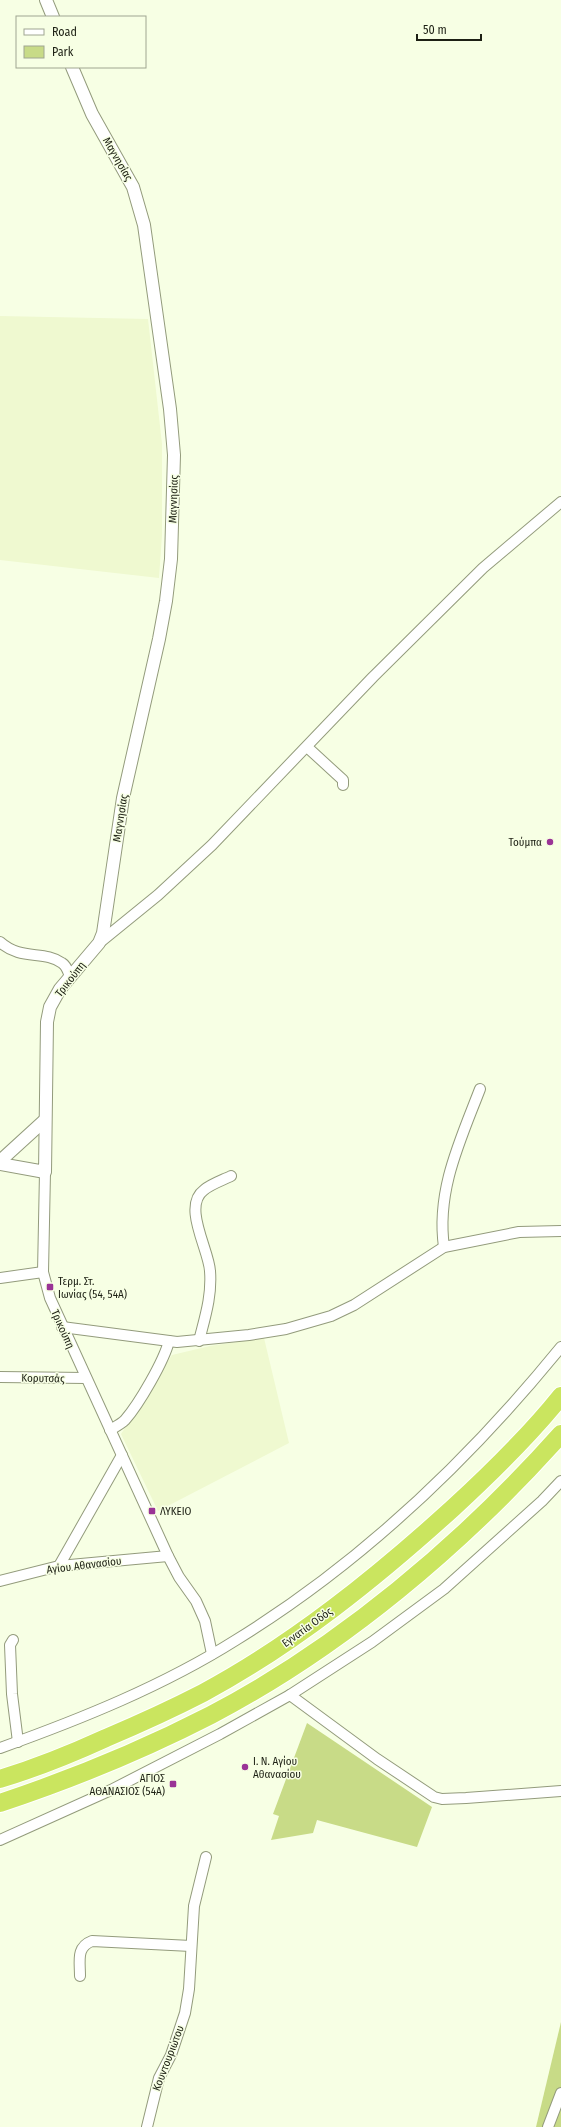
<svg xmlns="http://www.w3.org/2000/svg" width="561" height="2127" viewBox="0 0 561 2127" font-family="'Fira Sans Condensed',sans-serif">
	<rect width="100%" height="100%" fill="#f7ffe4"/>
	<g fill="#eff9d0">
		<path d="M0 316 148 319 162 444V535L159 578 0 560Z"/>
		<path d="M264 1338 289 1443 158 1511 121 1434 172 1355 210 1346Z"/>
	</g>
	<g fill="#c8db87">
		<path d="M307 1723 432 1807 417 1847 317 1820 313 1833 271 1840 279 1816 273 1814Z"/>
		<path d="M561 2022V2127H536Z"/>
	</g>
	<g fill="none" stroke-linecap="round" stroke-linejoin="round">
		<defs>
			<g id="minor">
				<path d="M307 747 343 780V785"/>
				<path d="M0 942C21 961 44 950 62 963 67 966 68 972 70 976"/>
				<path d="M99 943 158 895 212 845 373 677 483 568 561 502"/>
				<path d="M45 1172 43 1272 50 1298 168 1556 179 1577 196 1601 205 1621 212 1654"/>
				<path d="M444 1247C436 1191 460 1141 480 1089"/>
				<path d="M0 1278 43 1272"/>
				<path d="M62 1327 177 1342 249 1335 286 1329 331 1316 354 1305 444 1247 519 1232 561 1231"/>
				<path d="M199 1341C205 1317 212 1296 210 1271 209 1250 182 1206 204 1190 211 1184 223 1180 231 1176"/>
				<path d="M0 1377 86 1378"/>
				<path d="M110 1430C115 1427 121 1424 125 1420 139 1404 164 1361 169 1341"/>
				<path d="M59 1566 122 1455"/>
				<path d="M0 1581 59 1566 168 1556"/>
				<path d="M13 1640 10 1645 12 1694 18 1742"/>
				<path d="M290 1695 377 1759 434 1797 442 1799 466 1798 561 1791"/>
				<path d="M0 1748C81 1719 163 1686 236 1640 361 1563 469 1460 561 1347"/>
				<path d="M0 1840 111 1790 220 1734 290 1695 372 1642 444 1589 542 1501 561 1481"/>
				<path d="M80 1976C80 1961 76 1947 92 1941L191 1946"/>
				<path d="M147 2127 159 2078 171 2055 185 2013 189 1989 194 1906 206 1857"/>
				<path d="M548 2127 561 2093"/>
			</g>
			<g id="tertiary">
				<path d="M46 0 53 17"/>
				<path d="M0 1161 45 1120"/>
				<path d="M0 1164 45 1172 47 1022 50 1007 60 989 99 943 103 933 123 798 159 639 166 601 171 559 174 455 170 409 144 225 133 187 92 114 72 67"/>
			</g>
			<g id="motorway">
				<path d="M0 1779C36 1768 71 1754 106 1738 139 1724 172 1709 203 1693 294 1644 377 1577 453 1508 491 1473 529 1436 561 1396"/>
				<path d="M0 1803C72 1779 143 1750 211 1715 341 1647 463 1544 561 1434"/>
			</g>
		</defs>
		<use href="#minor" stroke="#939b7c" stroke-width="12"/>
		<use href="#tertiary" stroke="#939b7c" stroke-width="14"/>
		<use href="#motorway" stroke="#fff" stroke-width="20"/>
		<use href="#minor" stroke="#fff" stroke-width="10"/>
		<use href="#tertiary" stroke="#fff" stroke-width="12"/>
		<use href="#motorway" stroke="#cae55f" stroke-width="18"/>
	</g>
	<g fill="#9a3396" stroke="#f7ffe4" stroke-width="1.5">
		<circle cx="550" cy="842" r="4"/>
		<rect x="46" y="1283" width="8" height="8" rx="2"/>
		<rect x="148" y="1507" width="8" height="8" rx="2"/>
		<circle cx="245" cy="1767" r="4"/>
		<rect x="169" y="1780" width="8" height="8" rx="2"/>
	</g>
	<g text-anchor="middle" stroke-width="3" stroke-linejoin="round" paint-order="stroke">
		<g font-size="11" fill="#1d2014" stroke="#f7ffe4">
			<text transform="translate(118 159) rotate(60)" y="4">Μαγνησίας</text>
			<text transform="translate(173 499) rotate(-88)" y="4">Μαγνησίας</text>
			<text transform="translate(120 818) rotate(-81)" y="4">Μαγνησίας</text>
			<text transform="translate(70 979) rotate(-52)" y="4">Τρικούπη</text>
			<text transform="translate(63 1329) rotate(66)" y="4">Τρικούπη</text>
			<text transform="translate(43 1378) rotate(1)" y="4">Κορυτσάς</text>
			<text transform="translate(84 1565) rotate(-7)" y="4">Αγίου Αθανασίου</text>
			<text transform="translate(307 1627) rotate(-36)" y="4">Εγνατία Οδός</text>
			<text transform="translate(168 2058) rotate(-69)" y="4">Κουντουριώτου</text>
		</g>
		<g font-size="11" fill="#1d2014" stroke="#f7ffe4" text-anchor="start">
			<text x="542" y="846" text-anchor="end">Τούμπα</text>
			<text x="58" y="1285">Τερμ. Στ.<tspan x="58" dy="13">Ιωνίας (54, 54Α)</tspan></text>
			<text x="160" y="1515">ΛΥΚΕΙΟ</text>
			<text x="253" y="1765">Ι. Ν. Αγίου<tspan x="253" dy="13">Αθανασίου</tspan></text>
			<text x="165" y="1782" text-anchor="end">ΑΓΙΟΣ<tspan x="165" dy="13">ΑΘΑΝΑΣΙΟΣ (54Α)</tspan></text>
		</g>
	</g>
	<rect x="16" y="16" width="130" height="52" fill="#f7ffe4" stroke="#a0a691"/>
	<rect x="24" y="29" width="20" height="6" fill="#ffffff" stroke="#a0a691"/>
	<text x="52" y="36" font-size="12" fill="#1d2014">Road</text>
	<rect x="24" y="46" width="20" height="12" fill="#c8db87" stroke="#a0a691"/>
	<text x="52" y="56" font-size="12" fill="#1d2014">Park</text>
	<path d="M417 34v6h64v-6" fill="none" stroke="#1d2014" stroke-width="2"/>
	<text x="423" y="34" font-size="12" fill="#1d2014" stroke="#f7ffe4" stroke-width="3" paint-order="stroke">50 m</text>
</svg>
